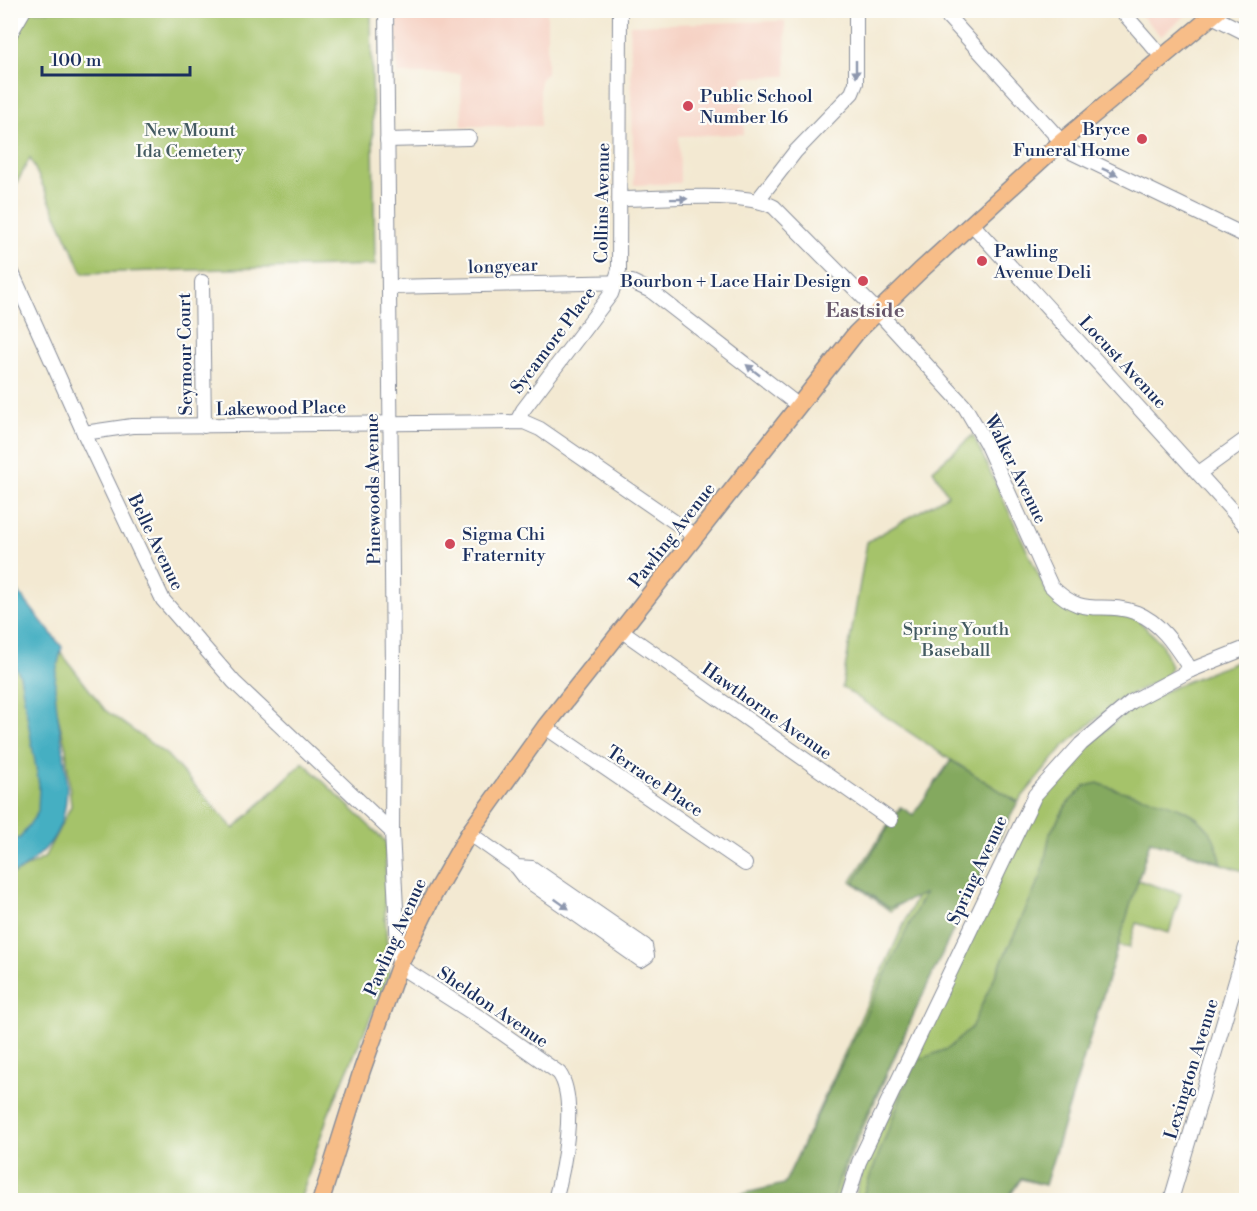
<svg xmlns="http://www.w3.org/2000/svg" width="1257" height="1211" viewBox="0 0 1257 1211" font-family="'Libre Bodoni',serif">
	<rect width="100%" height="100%" fill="#fdfcf7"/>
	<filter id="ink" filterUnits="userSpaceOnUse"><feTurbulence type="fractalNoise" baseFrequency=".0167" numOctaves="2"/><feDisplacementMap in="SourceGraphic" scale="12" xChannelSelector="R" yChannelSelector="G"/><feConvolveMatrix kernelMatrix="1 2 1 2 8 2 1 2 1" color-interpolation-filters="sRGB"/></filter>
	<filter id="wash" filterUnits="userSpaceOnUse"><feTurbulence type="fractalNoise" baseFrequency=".008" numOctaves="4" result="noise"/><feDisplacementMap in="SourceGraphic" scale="24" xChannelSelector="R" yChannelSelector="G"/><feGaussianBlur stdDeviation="1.35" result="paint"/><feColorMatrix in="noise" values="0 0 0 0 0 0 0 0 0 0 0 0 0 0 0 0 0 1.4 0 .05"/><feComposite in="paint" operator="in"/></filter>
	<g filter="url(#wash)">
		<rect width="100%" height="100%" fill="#f3e9d2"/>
		<g fill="#f6d2c4">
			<path d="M397 11H547V73L540 80V126H462L461 74H397Z"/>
			<path d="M1137 11H1191L1161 36Z"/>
			<path d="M785 21 786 76 743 77 744 134 679 136 680 183 634 185 630 25Z"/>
		</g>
		<g fill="#a5c36b" stroke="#607964" stroke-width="1.5">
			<path d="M10 11H371L375 265 83 273 30 158 11 194Z"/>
			<path d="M973 435 1048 595C1075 613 1102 615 1134 616L1161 643 1171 666 1167 676 1119 700 1064 746 1018 802 1012 798 1017 802 984 871 947 939 847 1164 838 1200H783L784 1185 919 891 890 911 851 881 900 807 913 815 952 761 842 687 867 542 948 495 933 470Z"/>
			<path d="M23 603 105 710 167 755 234 829 303 762 386 842 385 915 389 975 328 1115 300 1200H11V875L44 858 71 806 66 748 48 678Z"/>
			<path d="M10 629 43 780 39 815 19 841 10 843Z"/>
			<path d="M1246 658V872L1150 841 1138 880 1181 894 1169 933 1136 923 1129 948 1118 946 1045 1185 1021 1179 1007 1200H854L863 1168 1035 804C1064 768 1097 731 1137 706 1171 686 1210 673 1246 658Z"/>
		</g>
		<g fill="#84a95f" stroke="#506c5e" stroke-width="1.5">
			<path d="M951 760 1018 802C973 885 934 971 894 1057 873 1104 845 1151 833 1200H715L784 1184 924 894 889 908 854 882 901 807 913 815Z"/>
			<path d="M1098 783C1135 800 1191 797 1213 837 1217 845 1219 855 1222 863L1150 841 1045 1185 1021 1178 1007 1200H861L915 1061 949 1048 971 1028 1042 874 1050 833 1067 804 1085 786Z"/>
		</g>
		<path fill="#44afc2" stroke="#306f90" stroke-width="1.5" d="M11 583 62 647C59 660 54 675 55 688 57 743 88 810 40 854 31 862 23 871 11 874V840L20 838 38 812 39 785 20 675 11 660Z"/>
	</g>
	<g filter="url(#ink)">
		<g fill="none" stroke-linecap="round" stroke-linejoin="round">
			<defs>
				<g id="minor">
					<path d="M386 10 393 667 392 832 399 966 482 1019 559 1073C578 1099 563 1171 555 1200"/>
					<path d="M942 10 1071 152 1246 236"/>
					<path d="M1121 10 1162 57"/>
					<path d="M1212 16 1246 33"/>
					<path d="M10 34 24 10"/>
					<path d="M387 140 469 138"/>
					<path d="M621 199C657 199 745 190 774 207L877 311 965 407 986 443 1051 586C1085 621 1101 599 1137 613 1162 623 1177 649 1191 670"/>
					<path d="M757 201 795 152 852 93 856 83V10"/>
					<path d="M972 224 1246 526"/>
					<path d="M10 268 84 433 163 600 234 682 392 832"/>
					<path d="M202 282 204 426"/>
					<path d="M389 287 632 282 651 291 799 406"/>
					<path d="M517 421 523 410 611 294 619 270 620 10"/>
					<path d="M84 433 132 426 524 422 540 429 695 536"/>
					<path d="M1199 473 1246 439"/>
					<path d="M622 631 891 820"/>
					<path d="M545 727 745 864"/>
					<path d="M469 833 517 867 527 880 641 960 647 956 645 946 532 868 517 867"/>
					<path d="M847 1200 859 1162 1035 795 1081 744 1131 702 1191 670 1246 648"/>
					<path d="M1171 1200 1246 947"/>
				</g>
				<path id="major" d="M321 1200 362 1070 399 966 433 896 469 833 545 727 856 333 920 271 1061 142 1219 10"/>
			</defs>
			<use href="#minor" stroke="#878c98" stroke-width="16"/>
			<use href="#major" stroke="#878c98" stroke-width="19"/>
			<use href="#minor" stroke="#fff" stroke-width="14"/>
			<use href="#major" stroke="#f7bd88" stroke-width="16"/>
		</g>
		<defs><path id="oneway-solid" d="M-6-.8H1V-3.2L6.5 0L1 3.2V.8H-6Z" transform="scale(1.5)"/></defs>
		<g fill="#8d97ae">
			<use href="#oneway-solid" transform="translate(856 69) rotate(90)"/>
			<use href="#oneway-solid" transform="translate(1110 172) rotate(24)"/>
			<use href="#oneway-solid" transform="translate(679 199) rotate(-1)"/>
			<use href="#oneway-solid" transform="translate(753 370) rotate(-142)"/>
			<use href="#oneway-solid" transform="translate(562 904) rotate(35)"/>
		</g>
	</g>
	<g fill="#d1495b" stroke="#fdfcf7" stroke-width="2">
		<circle cx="688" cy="106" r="6"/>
		<circle cx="1142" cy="139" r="6"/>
		<circle cx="982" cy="261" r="6"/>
		<circle cx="863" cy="281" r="6"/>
		<circle cx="450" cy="544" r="6"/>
	</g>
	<g text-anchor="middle" stroke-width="4.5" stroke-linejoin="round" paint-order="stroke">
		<g font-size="18" fill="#1b2f5e" stroke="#fdfcf7" text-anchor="start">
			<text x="700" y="102">Public School<tspan x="700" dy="21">Number 16</tspan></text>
			<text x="1130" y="135" text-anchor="end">Bryce<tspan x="1130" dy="21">Funeral Home</tspan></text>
			<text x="994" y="257">Pawling<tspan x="994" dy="21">Avenue Deli</tspan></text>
			<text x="851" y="287" text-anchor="end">Bourbon + Lace Hair Design</text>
			<text x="462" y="540">Sigma Chi<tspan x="462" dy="21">Fraternity</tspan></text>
		</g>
		<g font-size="18" fill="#445b62" stroke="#fdfcf7">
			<text x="190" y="136">New Mount<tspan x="190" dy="21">Ida Cemetery</tspan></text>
			<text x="956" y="635">Spring Youth<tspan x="956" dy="21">Baseball</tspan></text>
		</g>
		<g font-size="18" fill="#1b2f5e" stroke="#fdfcf7">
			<text transform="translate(602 203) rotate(-89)" y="6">Collins Avenue</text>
			<text transform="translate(503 266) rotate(-2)" y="6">longyear</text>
			<text transform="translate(553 340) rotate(-53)" y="6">Sycamore Place</text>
			<text transform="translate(185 354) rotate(-91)" y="6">Seymour Court</text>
			<text transform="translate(1123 362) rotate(47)" y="6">Locust Avenue</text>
			<text transform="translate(281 408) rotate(-1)" y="6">Lakewood Place</text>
			<text transform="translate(1016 469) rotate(64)" y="6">Walker Avenue</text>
			<text transform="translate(373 489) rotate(-91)" y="6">Pinewoods Avenue</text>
			<text transform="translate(672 535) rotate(-52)" y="6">Pawling Avenue</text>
			<text transform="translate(156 542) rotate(64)" y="6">Belle Avenue</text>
			<text transform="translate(767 711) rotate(35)" y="6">Hawthorne Avenue</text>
			<text transform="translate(655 781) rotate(34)" y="6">Terrace Place</text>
			<text transform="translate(977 870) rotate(-65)" y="6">Spring Avenue</text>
			<text transform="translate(395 937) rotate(-66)" y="6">Pawling Avenue</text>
			<text transform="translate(493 1007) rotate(34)" y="6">Sheldon Avenue</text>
			<text transform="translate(1191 1069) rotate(-73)" y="6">Lexington Avenue</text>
		</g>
		<g font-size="20" font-weight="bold" fill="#67576b" stroke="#fdfcf7">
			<text x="865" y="317">Eastside</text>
		</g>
	</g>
	<rect width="1257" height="1211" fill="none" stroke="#fdfcf7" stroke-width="36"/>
	<path d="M42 66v9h148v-9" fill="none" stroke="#1b2f5e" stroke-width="3"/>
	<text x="51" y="66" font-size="18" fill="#1b2f5e" stroke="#fdfcf7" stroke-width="4.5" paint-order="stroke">100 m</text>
</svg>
